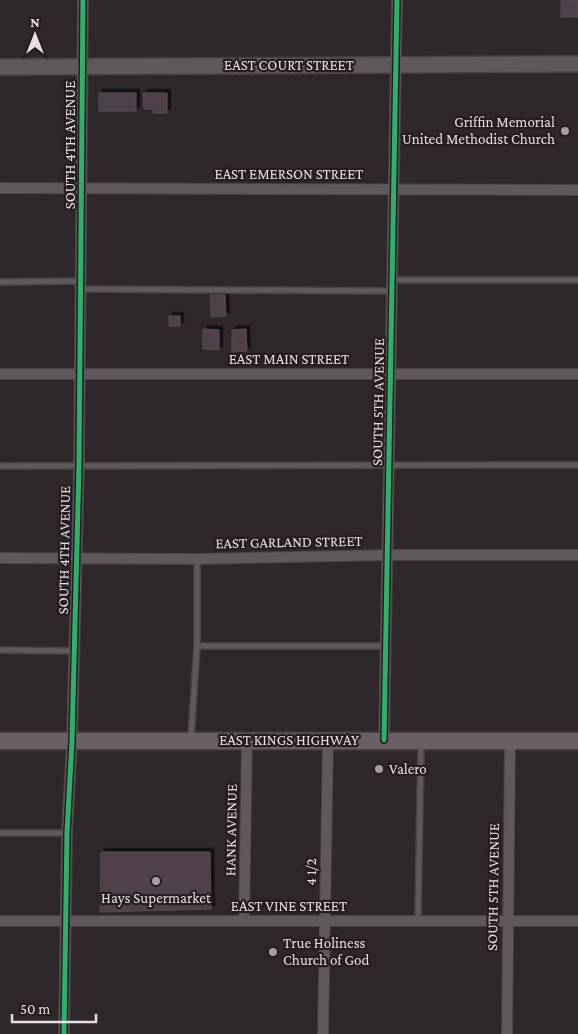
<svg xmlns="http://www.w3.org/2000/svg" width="578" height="1034" viewBox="0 0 578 1034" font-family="'Crimson Pro',serif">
	<defs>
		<filter id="shadow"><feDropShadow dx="3.5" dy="-3.5" stdDeviation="0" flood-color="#0009"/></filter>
	</defs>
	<rect width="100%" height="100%" fill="#2e282b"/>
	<g fill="#50414b" stroke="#514c4e" filter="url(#shadow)">
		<rect x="561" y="0" width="17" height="17"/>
		<rect x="99" y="93" width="37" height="18"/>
		<path d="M143 93H167V113H153V109H144Z"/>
		<path d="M210 295H225L226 316 211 317Z"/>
		<rect x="169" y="316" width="11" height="10"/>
		<path d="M203 329 219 330V350L203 349Z"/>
		<path d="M246 329 247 351 232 352V330Z"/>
		<path d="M101 852H210L211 909 100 912Z"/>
	</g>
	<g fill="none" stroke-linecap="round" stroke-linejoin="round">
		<defs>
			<g id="lane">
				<path d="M393 280H578"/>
				<path d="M0 282 81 281"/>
				<path d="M81 289 392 291"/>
				<path d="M0 466 578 465"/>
				<path d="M197 646H385"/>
				<path d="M0 650 74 651"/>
				<path d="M191 738 197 646V559"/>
				<path d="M0 833H67"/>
				<path d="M418 920 421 743"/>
			</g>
			<g id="street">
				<path d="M0 188 578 190"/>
				<path d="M0 374H578"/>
				<path d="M0 558 197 559 388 555H578"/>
				<path d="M384 740 397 0"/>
				<path d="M0 921H578"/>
				<path d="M244 921 247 741"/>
				<path d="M64 1034 67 833 72 741 79 466 83 0"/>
				<path d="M323 1034 328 740"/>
				<path d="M507 1034 510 741"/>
			</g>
			<path id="secondary" d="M0 67 578 64"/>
			<path id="primary" d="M0 741H578"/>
		</defs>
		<use href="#lane" stroke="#474345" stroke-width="8"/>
		<use href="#street" stroke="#474345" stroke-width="12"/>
		<use href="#secondary" stroke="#474345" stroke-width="18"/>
		<use href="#primary" stroke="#474345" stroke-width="19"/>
		<use href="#lane" stroke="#5e595c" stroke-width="5"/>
		<use href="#street" stroke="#5e595c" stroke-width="10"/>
		<use href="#secondary" stroke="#5e595c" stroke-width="15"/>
		<use href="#primary" stroke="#6b5f66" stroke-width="16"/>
		<defs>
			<g id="cycleway">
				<path d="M384 740 397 0"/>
				<path d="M64 1034 67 833 72 741 79 466 83 0"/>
			</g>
		</defs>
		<use href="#cycleway" stroke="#261d22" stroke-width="8"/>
		<use href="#cycleway" stroke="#2db169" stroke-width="5"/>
	</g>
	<g fill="#a59ea2" stroke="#261d22" stroke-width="2">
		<circle cx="565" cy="131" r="5"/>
		<circle cx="379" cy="769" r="5"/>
		<circle cx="156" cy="881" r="5"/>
		<circle cx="273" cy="952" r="5"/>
	</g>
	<g text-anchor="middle" stroke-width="4.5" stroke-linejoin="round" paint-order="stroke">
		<g font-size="15" fill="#e5dee2" stroke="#261d22">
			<text x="289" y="70">EAST COURT STREET</text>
			<text transform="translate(70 145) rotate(-90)" y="5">SOUTH 4TH AVENUE</text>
			<text x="289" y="179">EAST EMERSON STREET</text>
			<text x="289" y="364">EAST MAIN STREET</text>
			<text transform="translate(378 402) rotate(-89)" y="5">SOUTH 5TH AVENUE</text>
			<text transform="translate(289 542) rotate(-1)" y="5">EAST GARLAND STREET</text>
			<text transform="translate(64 550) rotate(-89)" y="5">SOUTH 4TH AVENUE</text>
			<text x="289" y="745">EAST KINGS HIGHWAY</text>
			<text transform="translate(231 830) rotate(-89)" y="5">HANK AVENUE</text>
			<text transform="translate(311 872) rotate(-89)" y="5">4 1/2</text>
			<text transform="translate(493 887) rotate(-89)" y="5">SOUTH 5TH AVENUE</text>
			<text x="289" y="911">EAST VINE STREET</text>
		</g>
		<g font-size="15" fill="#e5dee2" stroke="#261d22" text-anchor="start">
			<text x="555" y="127" text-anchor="end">Griffin Memorial<tspan x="555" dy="17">United Methodist Church</tspan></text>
			<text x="389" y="774">Valero</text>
			<text x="156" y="903" text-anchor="middle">Hays Supermarket</text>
			<text x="283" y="948">True Holiness<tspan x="283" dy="17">Church of God</tspan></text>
		</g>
	</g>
	<g transform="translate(35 35)" stroke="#261d22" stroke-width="4" paint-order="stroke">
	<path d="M0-4L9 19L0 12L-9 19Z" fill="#e5dee2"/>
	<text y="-8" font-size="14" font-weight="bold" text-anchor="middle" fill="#e5dee2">N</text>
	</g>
	<path d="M12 1014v8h84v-8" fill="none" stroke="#e5dee2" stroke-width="2.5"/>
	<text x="20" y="1014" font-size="15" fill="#e5dee2" stroke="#261d22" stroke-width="4" paint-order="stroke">50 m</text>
</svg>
